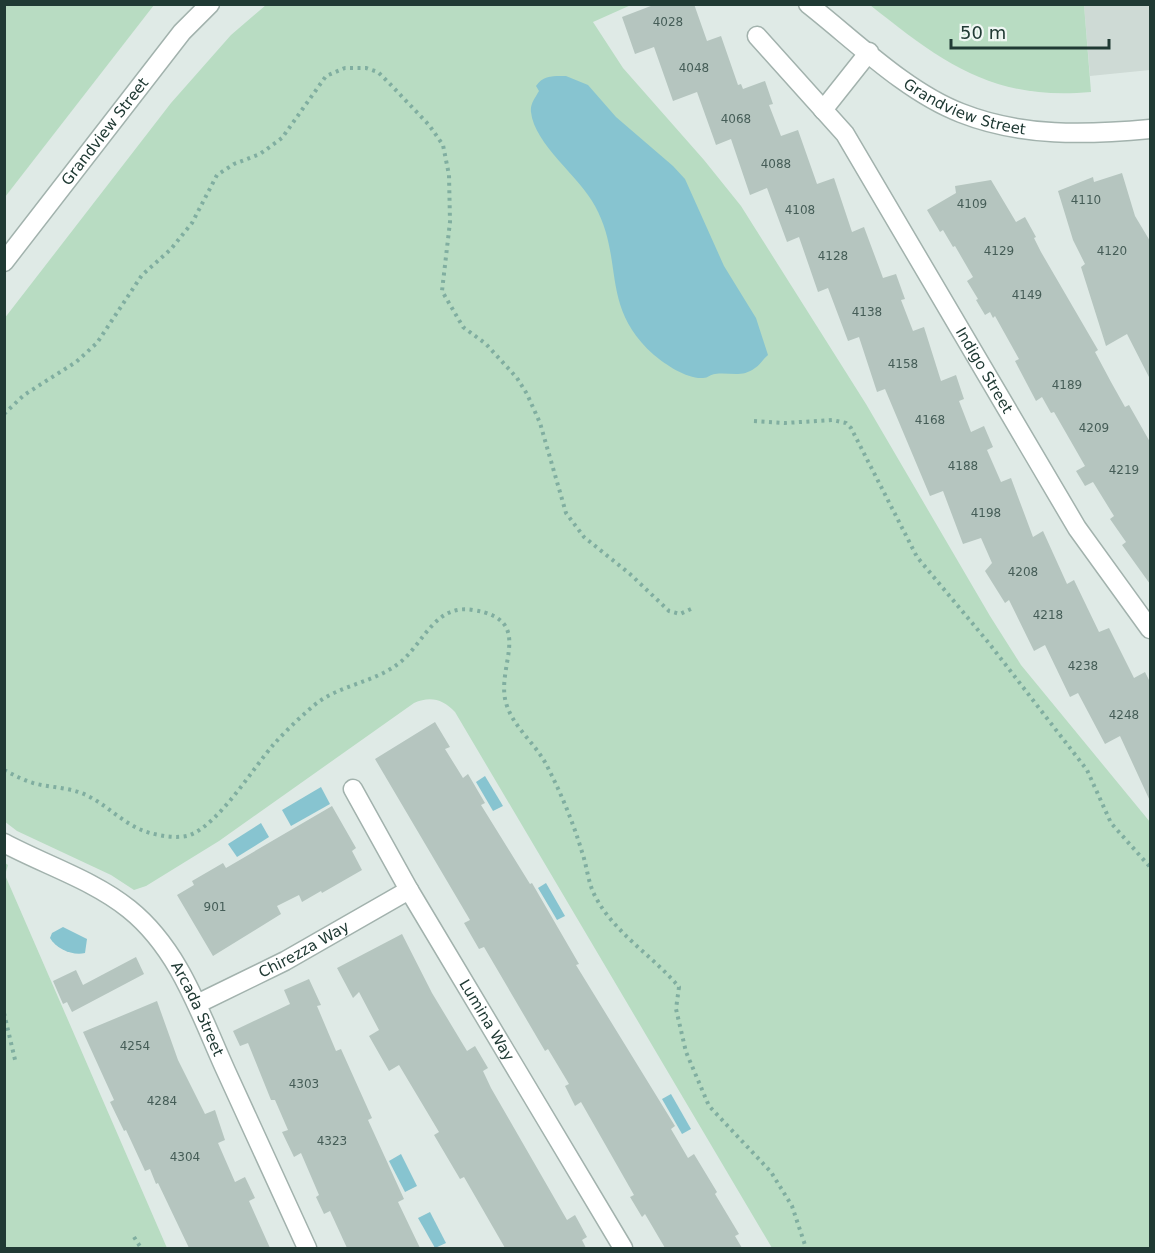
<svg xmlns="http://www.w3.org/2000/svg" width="1155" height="1253" viewBox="0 0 1155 1253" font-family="'DejaVu Sans',sans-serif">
	<rect width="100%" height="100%" fill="#dfeae6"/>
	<path fill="#cedad5" d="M1084 5H1150V70L1090 76Z"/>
	<g fill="#b8dcc2">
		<path d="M5 4 154 5 5 197 4 5Z"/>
		<path d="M266 5H631L593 22 623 68 704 160 741 206 866 404 990 616 1021 665 1150 822V1248H772L455 712C443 699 430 696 414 703L219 841 146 886 134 890 111 875 17 831 4 821V319L171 103 231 35Z"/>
		<path d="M870 5H1084L1091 92C993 101 943 63 870 5Z"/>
		<path d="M5 863 8 865 5 875 167 1248H5Z"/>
	</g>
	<g fill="#87c4d0">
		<path d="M566 76 588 85 616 117 673 166 685 179 724 266 756 318 768 355C763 359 760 365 755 368 742 378 730 372 715 374 711 374 708 378 703 378 687 379 666 365 654 355 599 306 625 261 595 206 580 177 534 144 531 112 530 104 535 98 539 91L536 86C543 75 554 76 566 76Z"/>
		<path d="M485 776 503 806 493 811 476 782Z"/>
		<path d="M321 787 330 804 291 826 282 810Z"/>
		<path d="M261 823 269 837 237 857 228 844Z"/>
		<path d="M546 883 565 916 557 920 538 888Z"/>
		<path d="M63 927 87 939 85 953C73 956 56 949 50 938L52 933Z"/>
		<path d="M671 1094 691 1129 682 1134 662 1099Z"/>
		<path d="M401 1154 417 1186 405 1192 389 1161Z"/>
		<path d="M430 1212 446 1243 435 1248 418 1218Z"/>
	</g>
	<g fill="#b5c5bf">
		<path d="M656 4H694L707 41 721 36 738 85 741 84 743 89 765 81 773 104 769 105 781 136 798 130 817 184 834 178 852 232 864 227 883 278 896 274 905 299 901 300 913 331 924 327 941 381 956 375 964 399 959 401 971 432 984 426 993 447 987 450 1001 482 1011 478 1033 537 1043 531 1067 584 1074 580 1099 632 1109 628 1134 678 1145 672 1150 682V801L1120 736 1105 744 1078 693 1070 697 1045 645 1034 651 1009 600 1005 603 985 571 992 563 981 538 963 544 943 491 930 496 885 389 877 392 859 337 848 341 828 288 818 292 799 237 787 242 767 188 750 195 731 139 716 145 697 92 673 101 654 47 635 54 622 17Z"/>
		<path d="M1122 173 1135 216 1150 241V379L1127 334 1106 346 1081 267 1085 264 1073 240 1058 191 1093 177 1094 182Z"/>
		<path d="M991 180 1016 222 1025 217 1036 237 1034 238 1041 252 1098 350 1095 352 1111 382 1125 407 1129 405 1150 442V584L1122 545 1126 542 1110 519 1114 516 1093 482 1085 486 1076 471 1085 466 1054 412 1051 413 1042 397 1036 401 1015 361 1019 359 995 316 993 318 990 312 985 315 976 300 978 299 967 281 973 277 955 246 953 247 943 230 940 232 927 210 956 193 955 186Z"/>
		<path d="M435 722 450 747 445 749 463 778 468 774 485 803 481 805 530 884 532 883 579 964 576 965 675 1126 671 1129 688 1158 694 1154 717 1192 715 1194 739 1234 735 1236 742 1248H665L645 1214 642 1217 630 1197 634 1195 581 1102 575 1106 565 1086 569 1084 548 1049 545 1051 484 947 479 949 464 923 470 920 375 759Z"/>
		<path d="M332 806 356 848 352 851 362 870 322 893 321 891 302 902 299 895 277 906 281 914 213 956 177 895 194 885 192 881 223 863 226 868Z"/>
		<path d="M402 934 432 993 467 1051 475 1046 488 1068 483 1071 491 1088 567 1220 575 1215 587 1237 582 1240 586 1248H505L464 1177 460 1179 434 1135 439 1132 399 1065 389 1071 369 1036 379 1030 359 992 353 998 337 968Z"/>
		<path d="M136 957 144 974 72 1012 67 1002 63 1004 53 981 76 970 83 985Z"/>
		<path d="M309 979 321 1005 317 1006 336 1051 341 1049 372 1118 368 1120 404 1199 398 1202 420 1248H347L330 1211 324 1214 316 1197 319 1195 301 1153 294 1157 282 1132 288 1130 275 1100H271L248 1043 240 1046 233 1031 290 1004 284 990Z"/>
		<path d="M157 1001 178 1060 205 1114 215 1110 225 1140 218 1143 235 1182 245 1177 255 1198 249 1201 270 1248H189L158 1183 156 1184 150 1169 145 1171 126 1130 124 1131 110 1102 114 1100 83 1032Z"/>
	</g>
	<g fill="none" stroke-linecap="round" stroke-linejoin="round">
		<defs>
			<g id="minor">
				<path id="s1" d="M808 4C854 40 906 92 961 113 1022 137 1086 135 1150 129"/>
				<path id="s2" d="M757 36 845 134 1077 528 1150 629"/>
				<path d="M823 110 869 52"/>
				<path id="s3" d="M4 262 182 32 210 4"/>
				<path id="s4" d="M353 789 409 890 623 1248"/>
				<path id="s5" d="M4 843C45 865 93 880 129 909 180 950 200 1014 226 1071 253 1130 280 1189 307 1248"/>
				<path id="s6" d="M197 1004 285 961 409 890"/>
			</g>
		</defs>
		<use href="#minor" stroke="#a2b2ad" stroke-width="21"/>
		<g stroke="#80aea0" stroke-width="4" stroke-dasharray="3 4.5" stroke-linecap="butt">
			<path d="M4 414 24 395 76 362 97 343 142 275 171 249 192 223 217 175 234 164 260 154 282 138 326 76 345 68H366L378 72 390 84 429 125 443 145 449 175 450 222 442 291 463 327 486 344 517 378 527 394 540 423 566 513 584 537 630 574 669 611 680 614 691 609"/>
			<path d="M754 421 785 423 832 420 846 423 851 428 917 557 988 642 1087 770 1111 823 1150 867"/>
			<path d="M4 770C14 775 23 780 33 783 51 788 71 787 88 796 110 807 125 826 150 833 162 836 178 839 190 835 220 823 253 768 274 744 285 732 298 719 311 708 338 683 378 684 405 658 426 637 438 604 473 610 538 620 493 668 507 706 515 729 536 744 547 766 561 793 573 822 582 852 587 866 588 883 595 896 614 933 653 956 679 987L676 1009 686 1052 709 1106 771 1172 792 1206 806 1248"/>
			<path d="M4 1013 16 1064"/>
			<path d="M134 1237 141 1248"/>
		</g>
		<use href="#minor" stroke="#fff" stroke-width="18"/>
	</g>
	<g text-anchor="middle" stroke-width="4.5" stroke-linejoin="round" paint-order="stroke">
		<g font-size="12" fill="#455d57">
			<text x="668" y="26">4028</text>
			<text x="694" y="72">4048</text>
			<text x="736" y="123">4068</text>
			<text x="776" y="168">4088</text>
			<text x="1086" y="204">4110</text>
			<text x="972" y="208">4109</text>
			<text x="800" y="214">4108</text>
			<text x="999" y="255">4129</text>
			<text x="1112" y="255">4120</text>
			<text x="833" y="260">4128</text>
			<text x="1027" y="299">4149</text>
			<text x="867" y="316">4138</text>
			<text x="903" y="368">4158</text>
			<text x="1067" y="389">4189</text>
			<text x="930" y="424">4168</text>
			<text x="1094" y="432">4209</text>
			<text x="963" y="470">4188</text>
			<text x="1124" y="474">4219</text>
			<text x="986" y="517">4198</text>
			<text x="1023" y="576">4208</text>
			<text x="1048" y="619">4218</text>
			<text x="1083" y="670">4238</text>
			<text x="1124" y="719">4248</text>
			<text x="215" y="911">901</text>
			<text x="135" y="1050">4254</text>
			<text x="304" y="1088">4303</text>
			<text x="162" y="1105">4284</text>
			<text x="332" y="1145">4323</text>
			<text x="185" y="1161">4304</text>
		</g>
		<g font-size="15" fill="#203a34" stroke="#f0f7f4">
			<text dy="5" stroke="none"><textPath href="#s1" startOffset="190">Grandview Street</textPath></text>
			<text dy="5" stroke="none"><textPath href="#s3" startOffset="165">Grandview Street</textPath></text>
			<text dy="5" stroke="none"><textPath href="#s2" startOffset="406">Indigo Street</textPath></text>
			<text dy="5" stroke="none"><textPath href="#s6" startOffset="120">Chirezza Way</textPath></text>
			<text dy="5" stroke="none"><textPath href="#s5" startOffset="264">Arcada Street</textPath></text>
			<text dy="5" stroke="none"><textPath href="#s4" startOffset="267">Lumina Way</textPath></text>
		</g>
	</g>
	<rect width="1155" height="1253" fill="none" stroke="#203a34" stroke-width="12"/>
	<path d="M951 39v9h158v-9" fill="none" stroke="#203a34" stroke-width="3"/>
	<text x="960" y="39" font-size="18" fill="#203a34" stroke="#f0f7f4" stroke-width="4.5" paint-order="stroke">50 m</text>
</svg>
